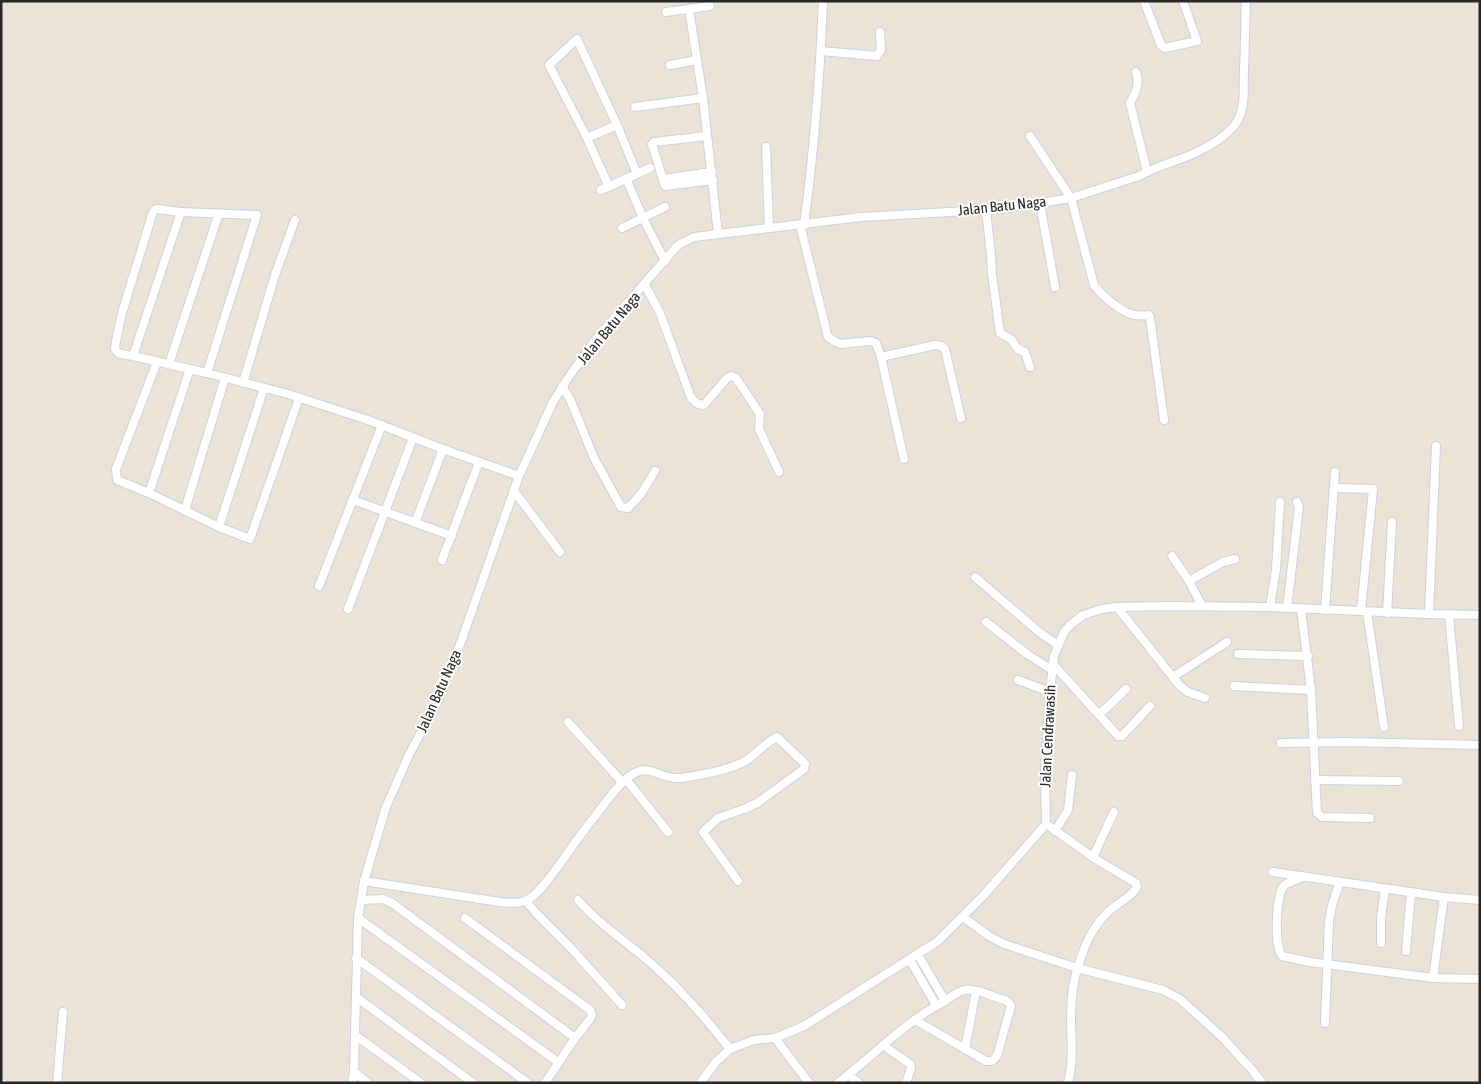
<svg xmlns="http://www.w3.org/2000/svg" width="1481" height="1084" viewBox="0 0 1481 1084" font-family="'Asap Condensed',sans-serif">
	<rect width="100%" height="100%" fill="#ece3d7"/>
	<g fill="none" stroke-linecap="round" stroke-linejoin="round">
		<defs>
			<g id="minor">
				<path d="M1144 1 1161 45 1165 48 1197 41 1183 1"/>
				<path d="M689 9 703 98 718 234"/>
				<path d="M666 12 710 6"/>
				<path d="M821 51 877 56 881 50 880 32"/>
				<path d="M670 65 697 60"/>
				<path d="M1136 72C1140 84 1136 92 1130 103L1147 171"/>
				<path d="M635 107 703 98"/>
				<path d="M707 136 654 142 652 144 665 186 713 180"/>
				<path d="M1030 136 1071 198 1094 285C1101 295 1117 308 1128 313 1135 316 1142 316 1149 315L1150 317 1164 420"/>
				<path d="M587 138 617 125"/>
				<path d="M766 147 769 228"/>
				<path d="M626 178 643 218 665 261"/>
				<path d="M663 179 712 172"/>
				<path d="M609 187 587 138 549 65 577 39 617 125 637 174"/>
				<path d="M601 190 650 168"/>
				<path d="M1040 203 1055 287"/>
				<path d="M986 210 991 255 992 274 1000 333 1011 339 1018 349 1025 352 1030 367"/>
				<path d="M181 212 156 209 153 212 122 313 116 341 115 349 117 352 120 354 133 356 207 373 288 394 368 420 443 449 519 476"/>
				<path d="M800 225 828 337 836 342 840 344 870 341 876 343 881 357 904 459"/>
				<path d="M804 225C814 151 820 76 823 1"/>
				<path d="M622 228 665 207"/>
				<path d="M645 285 660 313 691 398 698 404 704 405 727 378 731 376 736 378 760 414 759 429 779 472"/>
				<path d="M133 356 181 212 257 215 207 373"/>
				<path d="M881 357 935 345 941 346 945 349 961 418"/>
				<path d="M157 362 116 469 117 480 149 493 219 527 264 388"/>
				<path d="M169 364 219 213"/>
				<path d="M243 383 275 275 295 220"/>
				<path d="M562 386 570 399 594 458 621 507 628 508 641 494 655 471"/>
				<path d="M1334 488 1373 489 1361 611"/>
				<path d="M514 491 560 552"/>
				<path d="M149 493 190 369"/>
				<path d="M353 500 452 536"/>
				<path d="M185 510 225 378"/>
				<path d="M415 523 443 449"/>
				<path d="M219 527 250 539 299 398"/>
				<path d="M1172 556 1189 581 1202 606"/>
				<path d="M442 560 479 462"/>
				<path d="M975 577 1039 632 1058 645"/>
				<path d="M1189 581 1223 562 1235 559"/>
				<path d="M319 586 382 425"/>
				<path d="M1117 607 1180 686 1188 692 1205 698"/>
				<path d="M1270 607 1276 569 1280 502"/>
				<path d="M1287 608 1299 507 1297 502"/>
				<path d="M348 609 413 438"/>
				<path d="M1301 609 1311 690 1317 813 1322 817 1370 818"/>
				<path d="M1325 610 1335 472"/>
				<path d="M1367 612 1384 727"/>
				<path d="M1387 613 1392 522"/>
				<path d="M1429 614 1436 446"/>
				<path d="M1449 615 1459 726"/>
				<path d="M986 622 1027 654 1052 670"/>
				<path d="M1238 654 1308 656"/>
				<path d="M1053 664 1118 736H1122L1150 706"/>
				<path d="M1173 677 1227 642"/>
				<path d="M1018 680 1050 692"/>
				<path d="M1234 686 1311 690"/>
				<path d="M1099 715 1126 689"/>
				<path d="M568 722 622 782"/>
				<path d="M1281 743 1348 742 1480 745"/>
				<path d="M626 779 668 832"/>
				<path d="M1315 780 1399 781"/>
				<path d="M1046 824 1097 860 1136 883 1137 886C1134 896 1114 905 1106 914 1095 925 1086 942 1081 957 1074 975 1071 997 1071 1017 1071 1039 1074 1061 1068 1083"/>
				<path d="M1055 831 1068 810 1072 775"/>
				<path d="M1093 857 1114 812"/>
				<path d="M1273 872 1444 897 1480 900"/>
				<path d="M1304 877C1297 880 1287 881 1283 887 1276 898 1274 947 1282 956L1310 962 1433 978 1480 979"/>
				<path d="M364 881 500 902C508 903 519 904 527 900 539 894 554 872 562 861 573 845 584 830 596 815 605 803 614 790 625 780 649 758 656 780 681 778 701 775 731 770 747 760 757 753 766 742 777 737L803 762 805 764 804 769 757 803 744 809 718 818 703 832 738 881"/>
				<path d="M361 900 383 899 392 903 575 1038"/>
				<path d="M578 900C598 923 622 939 645 958 677 985 705 1017 730 1049"/>
				<path d="M526 901 536 913 570 947 622 1005"/>
				<path d="M963 917 989 936 1004 944 1077 968 1163 990 1180 999 1222 1037 1253 1071 1262 1083"/>
				<path d="M358 918 558 1062"/>
				<path d="M465 918 590 1010 592 1015 590 1019 575 1038 545 1083"/>
				<path d="M1381 943V918L1385 889"/>
				<path d="M1406 951 1411 892"/>
				<path d="M918 955 945 1001"/>
				<path d="M356 958 528 1083"/>
				<path d="M910 960 936 1005"/>
				<path d="M1433 978 1444 897"/>
				<path d="M356 997 473 1083"/>
				<path d="M1325 1023 1329 921 1332 905 1340 882"/>
				<path d="M355 1035 421 1083"/>
				<path d="M775 1038 809 1083"/>
				<path d="M883 1045 910 1064 911 1068 906 1083"/>
				<path d="M965 1049 976 991"/>
				<path d="M354 1072 368 1083"/>
				<path d="M848 1075 859 1083"/>
				<path d="M1 1082 3 1083"/>
				<path d="M57 1083 63 1012"/>
				<path d="M352 1083 354 1072 358 918 364 881 386 807 409 755 436 704 461 642 519 476 553 402 568 378 596 339 678 245 694 237 861 217 986 210 1021 206 1071 198 1139 176C1157 165 1180 161 1199 151 1213 144 1230 134 1238 120 1246 104 1243 88 1244 71 1245 48 1245 24 1246 1"/>
				<path d="M700 1083 716 1062 730 1049 754 1040 775 1038 804 1026 938 941 983 896 1046 824 1045 769 1050 692 1054 656 1064 632 1070 625 1083 615 1102 609 1117 607 1167 606 1270 607 1429 614 1480 615"/>
				<path d="M838 1083C874 1055 905 1022 945 1001 951 997 958 991 965 990 973 987 996 998 1005 1000L1009 1003 1011 1006 997 1056 992 1061H986L915 1020"/>
			</g>
		</defs>
		<use href="#minor" stroke="#ccd0e3" stroke-width="10"/>
		<use href="#minor" stroke="#fff" stroke-width="8"/>
	</g>
	<g text-anchor="middle" stroke-width="4" stroke-linejoin="round" paint-order="stroke">
		<g font-size="15" fill="#272727" stroke="#fff">
			<text transform="translate(1002 206) rotate(-6)" y="5">Jalan Batu Naga</text>
			<text transform="translate(609 328) rotate(-50)" y="5">Jalan Batu Naga</text>
			<text transform="translate(439 691) rotate(-66)" y="5">Jalan Batu Naga</text>
			<text transform="translate(1048 736) rotate(-87)" y="5">Jalan Cendrawasih</text>
		</g>
	</g>
	<rect width="1481" height="1084" fill="none" stroke="#272727" stroke-width="5"/>
</svg>
